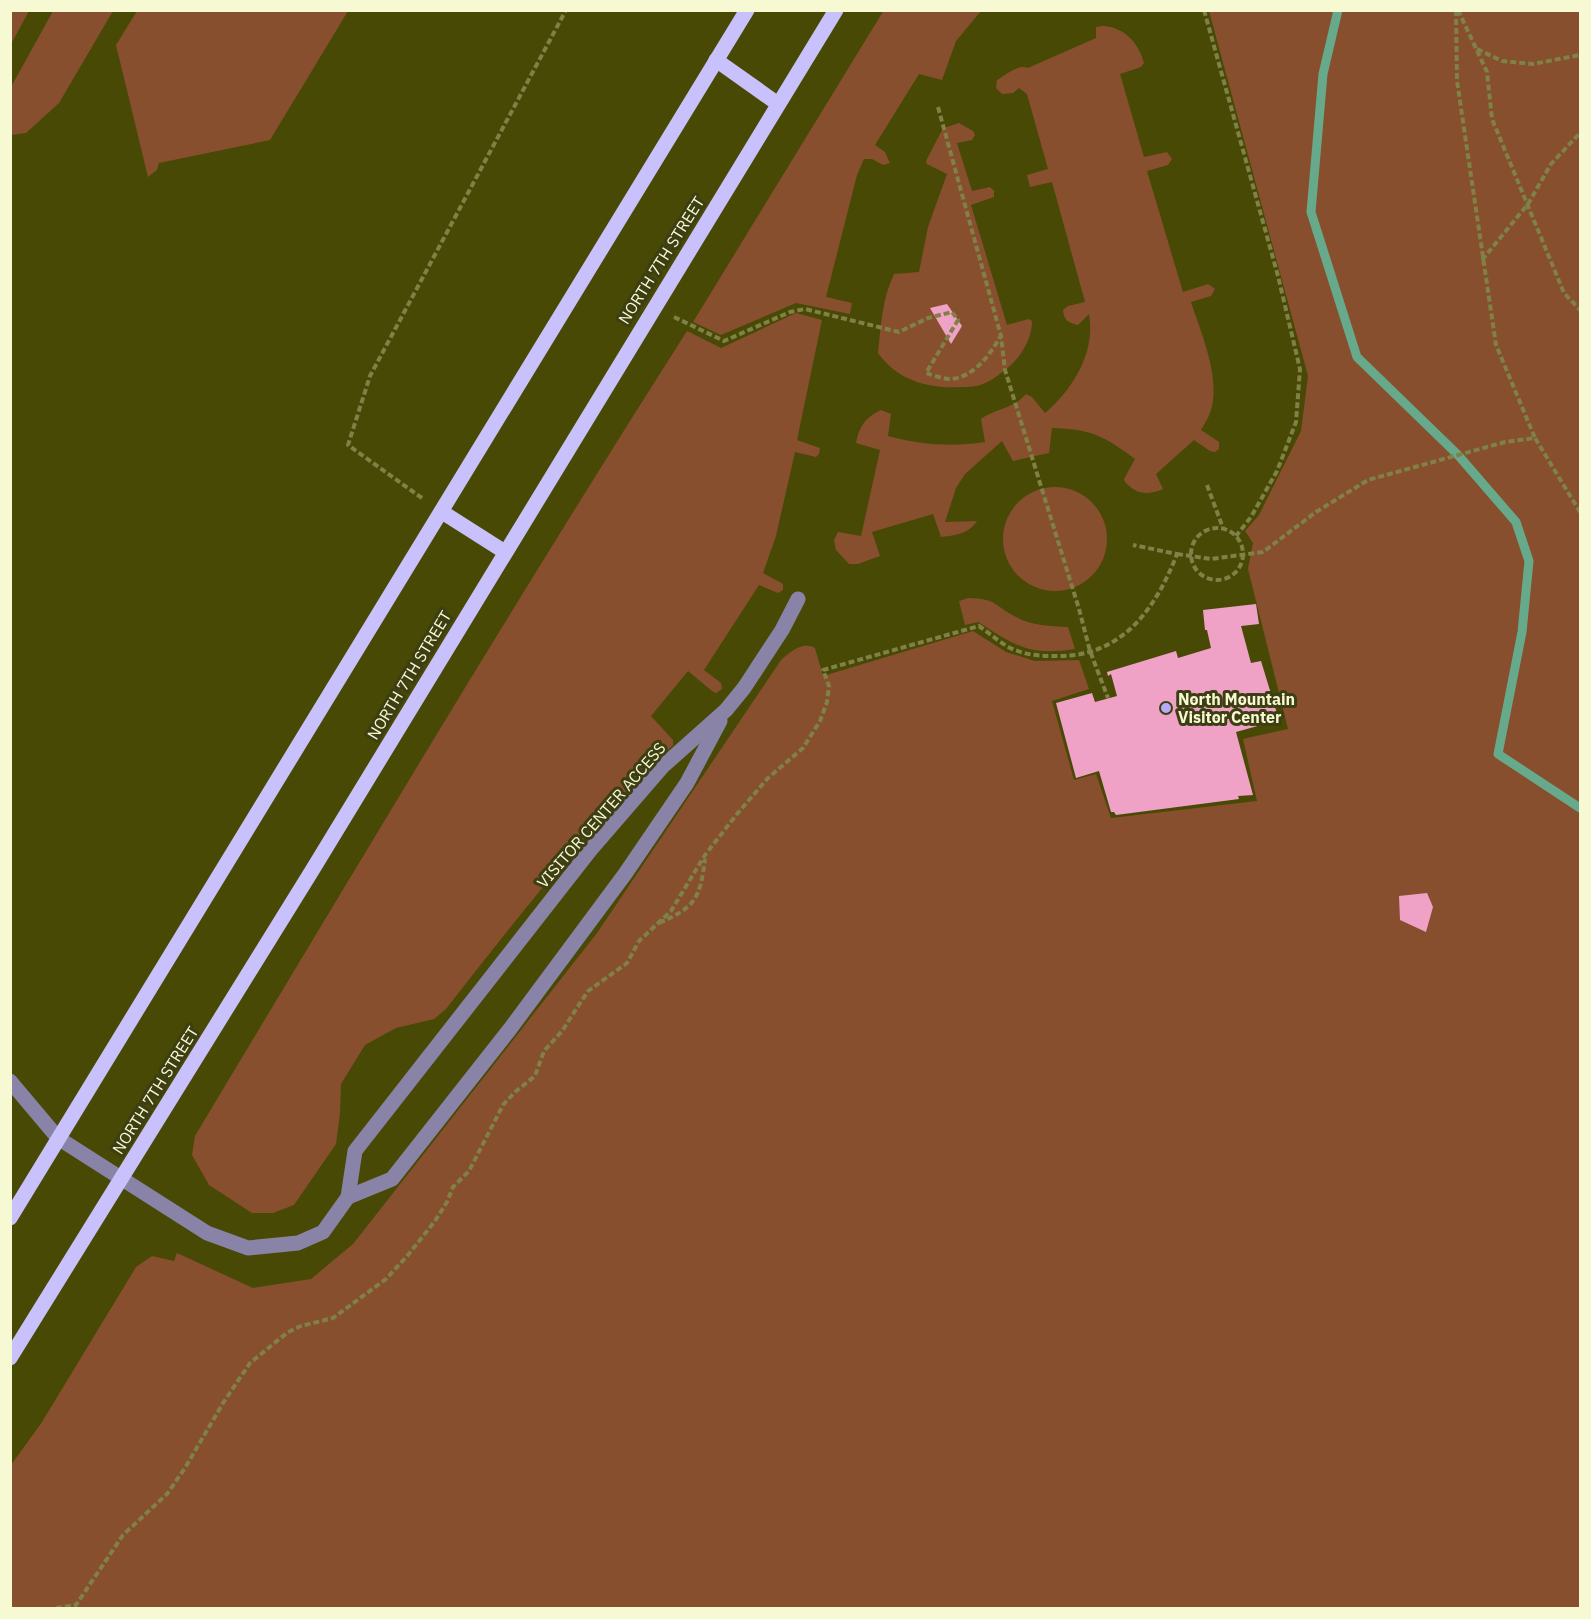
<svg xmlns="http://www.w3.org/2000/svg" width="1591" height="1619" viewBox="0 0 1591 1619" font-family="'IBM Plex Sans',sans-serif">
	<rect width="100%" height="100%" fill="#484905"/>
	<g fill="#874f2d">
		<path d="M11 10 29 11 11 44 10 11Z"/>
		<path d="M884 10 981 11 956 41 942 80 919 74 875 145 885 152 890 163 883 165 872 159H864L857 175 826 297 852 303 850 314 796 303 721 335 693 322Z"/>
		<path d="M53 11H113L59 103 26 133 11 135V87Z"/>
		<path d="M137 11V10L348 11 270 140 159 163 157 170 148 177 116 45Z"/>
		<path d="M1209 11H1580V1608H11V1465L42 1422 136 1267 152 1256 174 1261 177 1253 253 1288 311 1279 353 1244 597 933 781 660C790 652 803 641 815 648L823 676 973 631 1006 652 1035 661 1079 660 1089 689 1052 701 1074 780 1096 774 1111 818 1257 801 1243 739 1288 729 1248 569 1253 543 1245 531 1259 515 1301 431 1308 376Z"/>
		<path d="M1103 26C1124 27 1139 43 1144 63L1141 67 1120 74 1144 157 1167 152 1172 159 1168 165 1147 171 1183 292 1208 284 1215 289 1211 296 1191 302C1201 333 1222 380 1210 413 1208 419 1204 424 1201 430L1219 442V449L1215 452 1210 451 1194 440 1156 474 1163 489C1147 496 1136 494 1125 482L1124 479 1135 459C1104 436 1091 429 1052 428L1049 453 1013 461 1002 441 965 474 956 488 945 522 977 521C968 534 957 535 941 537L933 514 872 532 880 556 858 564H849L836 550 834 540 838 532 861 536 880 450 856 443C859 426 866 417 881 410L891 414 888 436C921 445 952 447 985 442L981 419C995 408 1012 410 1026 394L1032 397 1045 413C1073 389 1096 352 1089 314L1078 325C1069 323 1064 321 1063 310L1068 306 1085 302 1052 182 1030 187 1027 175 1048 169 1027 94 1019 88 1013 93 1002 94 996 88 997 80C1007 74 1018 64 1028 68L1096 38V27Z"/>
		<path d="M959 123 973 131 975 135 972 140 957 143 972 191 990 187 994 191V197L971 205 1007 325 1029 319 1032 321C1032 338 1022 355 1010 366 1002 372 992 381 983 384 976 387 967 387 960 387 928 389 897 380 878 353 881 326 882 299 894 274L919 272 928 227 947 174 927 164 926 161 941 132 944 128Z"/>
		<path d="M796 313 822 320 797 440 820 448 819 454 816 457 795 452 776 536 763 573 783 584V590L778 593 759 585 704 670 721 683 722 689 716 693 712 691 688 671 651 716 673 740V745C589 826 517 918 446 1009L434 1019 396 1028 365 1045 341 1084 340 1113 336 1144 294 1205 273 1213H252L209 1185 192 1155 195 1136C357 866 518 596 687 331L721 348Z"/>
		<circle cx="1055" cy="539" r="52"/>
		<path d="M968 598C998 599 993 605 1016 617 1032 626 1050 626 1068 627L1075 649C1028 656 1016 646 978 622L965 625 959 601Z"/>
	</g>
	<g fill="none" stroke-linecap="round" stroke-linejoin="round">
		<path stroke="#67a98b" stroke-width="9" d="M1338 10 1323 74 1311 212 1357 357 1458 455 1516 522 1529 561 1522 632 1498 754 1580 808"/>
	</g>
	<g fill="#f0a1c6">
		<path d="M947 304 962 326 951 344 930 308Z"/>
		<path d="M1256 604 1259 624 1241 626 1251 663 1261 661 1279 720 1236 732 1253 795 1238 796 1239 799 1116 815 1114 812H1111L1099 771 1076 778 1056 703 1092 693 1095 702 1117 696 1111 674 1108 676 1107 672 1176 651 1178 658 1211 648 1207 630H1205L1203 610Z"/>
		<path d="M1427 893 1433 907 1426 932 1400 920 1399 896Z"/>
	</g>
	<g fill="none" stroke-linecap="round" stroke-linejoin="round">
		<g stroke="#7f8146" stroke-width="4" stroke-dasharray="6 3" stroke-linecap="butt">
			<path d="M1204 10 1278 276 1300 369 1296 422 1277 471 1251 517 1236 536"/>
			<path d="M1456 10 1457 81 1496 345 1535 438"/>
			<path d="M1458 10 1487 72 1492 119 1564 293 1580 310"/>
			<path d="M1477 49 1502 61 1533 64 1580 55"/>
			<path d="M938 107 1001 336 1005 370 1079 609 1090 651 1108 698"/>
			<path d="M1482 260 1528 204 1551 164 1580 133"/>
			<path d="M674 317 724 341 790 312 805 309 899 332 928 318 952 312 958 320 926 373C933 375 943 379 950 379 973 378 990 355 1000 337"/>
			<path d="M1207 485 1223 528"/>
			<path d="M422 498 348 445 370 376 566 10"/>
			<circle cx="1217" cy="554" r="26"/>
			<path d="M1177 554 1211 559 1263 552 1316 512 1368 480 1505 442 1535 438 1580 512"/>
			<path d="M659 923C696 907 700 898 705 859"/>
			<path d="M56 1608 76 1605 123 1535 167 1494 185 1468 223 1403 250 1363 288 1332 301 1326 333 1318 386 1279 408 1255 435 1221 447 1202 453 1187 469 1171 503 1105 515 1092 535 1076 544 1051 562 1031 588 991 627 963 639 941 671 911 705 855 737 814 768 778 803 748 820 721 827 702 829 686 823 670 979 626C991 634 1004 647 1018 651 1031 656 1045 656 1059 656 1123 656 1156 608 1177 554L1133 545"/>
		</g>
		<g stroke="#8883a7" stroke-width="15">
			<path d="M10 1081 58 1138 207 1233 248 1248 298 1243 323 1232 348 1197 355 1151 592 848 662 767 726 710 744 688 782 630 798 599"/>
			<path d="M348 1197 392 1179 510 1029 625 874 687 783 720 721"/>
		</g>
		<g stroke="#c9c1fb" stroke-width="15">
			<path d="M716 60 778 104"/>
			<path d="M442 512 505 552"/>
			<path d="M10 1218 747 10"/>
			<path d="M10 1358 313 869 836 10"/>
		</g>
	</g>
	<circle fill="#b7abf8" stroke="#3d3e13" stroke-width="2" cx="1166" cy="708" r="6"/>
	<g text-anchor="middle" stroke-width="6" stroke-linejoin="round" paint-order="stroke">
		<g font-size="16" fill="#f6f9d1" stroke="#3d3e13">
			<text transform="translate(661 260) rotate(-58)" y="6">NORTH 7TH STREET</text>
			<text transform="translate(409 675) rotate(-59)" y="6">NORTH 7TH STREET</text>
			<text transform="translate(601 815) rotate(-49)" y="6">VISITOR CENTER ACCESS</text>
			<text transform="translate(155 1090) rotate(-58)" y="6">NORTH 7TH STREET</text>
		</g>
		<g font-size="16" font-weight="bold" fill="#f6f9d1" stroke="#3d3e13" text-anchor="start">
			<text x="1178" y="705">North Mountain<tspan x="1178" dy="18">Visitor Center</tspan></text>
		</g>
	</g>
	<rect width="1591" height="1619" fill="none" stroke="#f6f9d1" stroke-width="24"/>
</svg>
